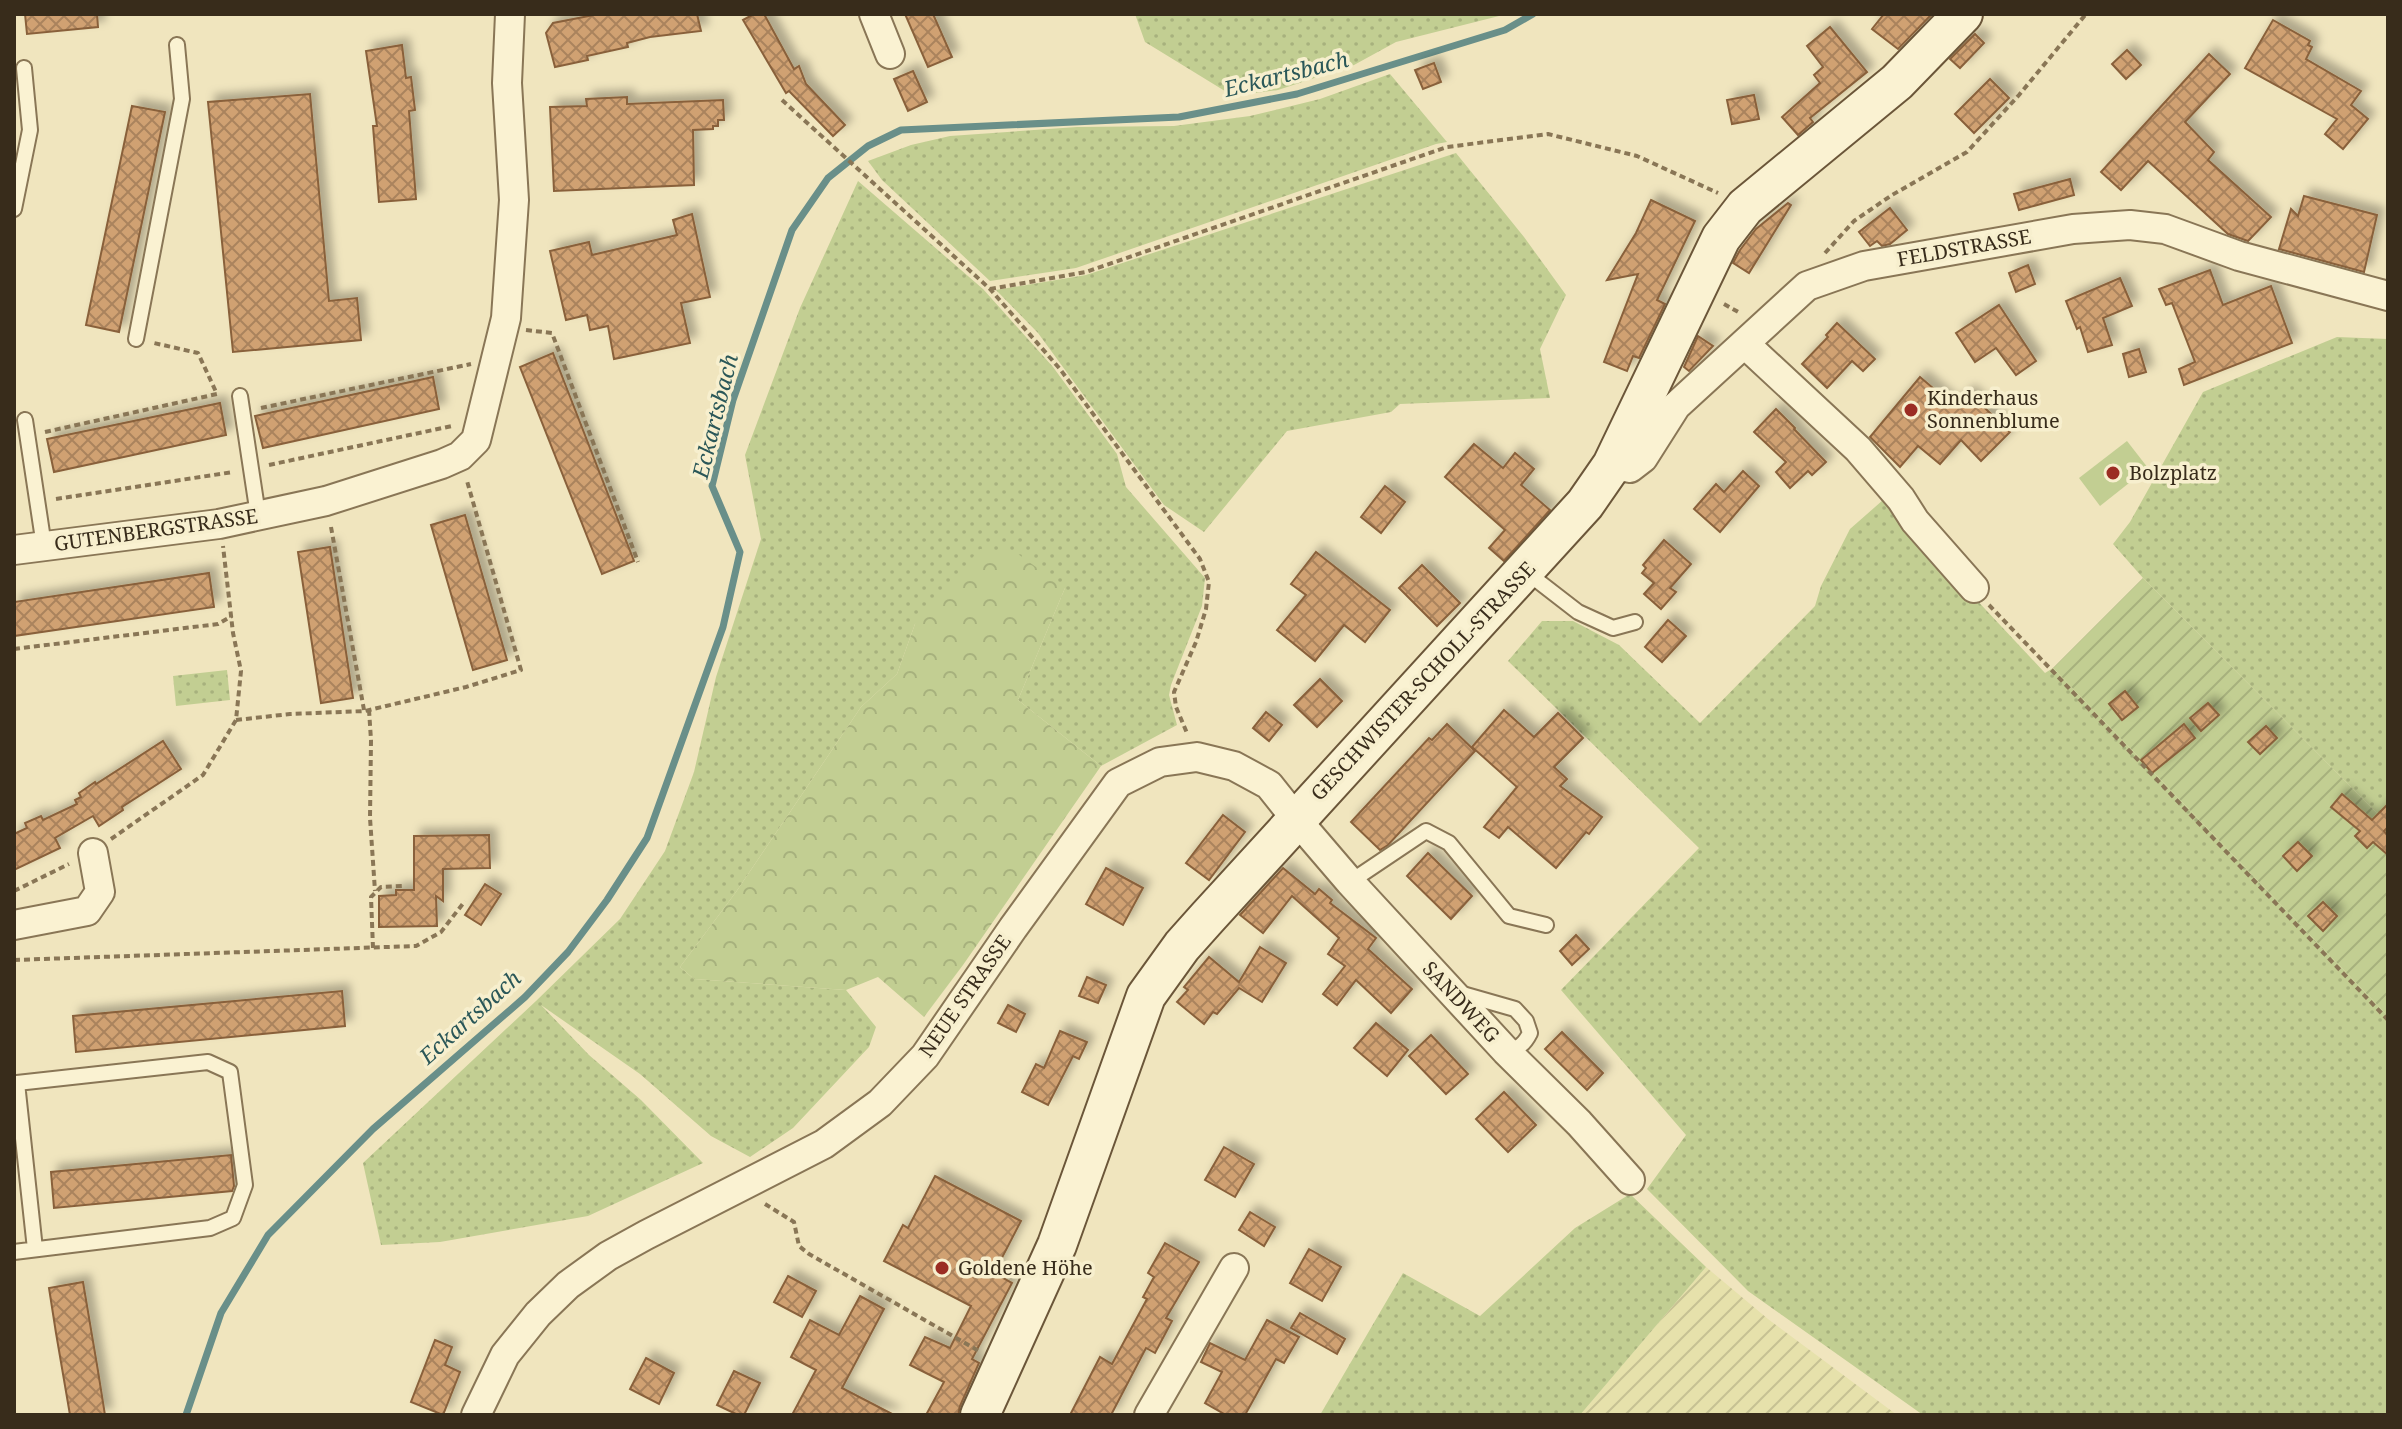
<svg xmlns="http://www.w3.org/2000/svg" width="2402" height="1429" viewBox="0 0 2402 1429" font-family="'Noto Serif',serif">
	<defs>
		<pattern id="farmland-furrows" width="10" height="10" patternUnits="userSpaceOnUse" patternTransform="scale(2)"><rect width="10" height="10" fill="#e6e1ab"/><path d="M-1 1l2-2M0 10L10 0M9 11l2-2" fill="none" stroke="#c6c193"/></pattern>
		<pattern id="grass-dots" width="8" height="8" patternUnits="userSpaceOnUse" patternTransform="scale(2)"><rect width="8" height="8" fill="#c2ce92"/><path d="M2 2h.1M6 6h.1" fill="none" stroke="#a7b17d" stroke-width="1.8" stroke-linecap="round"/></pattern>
		<pattern id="forest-crowns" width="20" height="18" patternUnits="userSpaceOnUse" patternTransform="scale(2)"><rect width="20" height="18" fill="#c2ce92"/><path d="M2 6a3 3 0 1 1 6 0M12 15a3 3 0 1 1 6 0" fill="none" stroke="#a7b17d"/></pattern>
		<pattern id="garden-furrows" width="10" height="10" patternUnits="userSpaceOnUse" patternTransform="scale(2)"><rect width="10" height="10" fill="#c2ce92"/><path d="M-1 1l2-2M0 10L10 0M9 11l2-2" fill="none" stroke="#a7b17d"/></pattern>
		<pattern id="building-cross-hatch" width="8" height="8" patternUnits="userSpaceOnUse" patternTransform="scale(2)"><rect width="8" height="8" fill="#d0a172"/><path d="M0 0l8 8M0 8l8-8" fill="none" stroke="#aa835d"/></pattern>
		<filter id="shadow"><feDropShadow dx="7" dy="-7" stdDeviation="4" flood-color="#0004"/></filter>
	</defs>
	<rect width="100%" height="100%" fill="#f0e5be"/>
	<path fill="url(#farmland-furrows)" d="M1706 1267 1768 1319 1897 1415H1580Z"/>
	<g fill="url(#grass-dots)">
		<path d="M1135 14H1507L1396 42 1354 65 1278 90 1233 96 1145 42Z"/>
		<path d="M1390 74 1447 142 1436 144 1076 268 990 281 882 180 868 161 911 145 950 136 1077 127 1174 126 1250 116 1320 99Z"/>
		<path d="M1456 153 1524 237 1566 295 1540 349 1550 398 1400 404 1391 412 1287 431 1204 532 1164 505 1038 333 996 290 1086 275Z"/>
		<path d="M858 181 983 289 1053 367 1117 454 1126 487 1205 578 1202 606 1171 685 1169 695 1177 725 1101 766 1018 700 1065 588 915 624 897 674 861 707 736 892 680 967 694 979 846 990 876 1027 869 1047 793 1128 750 1157 711 1136 640 1074 541 1005 589 1055 641 1100 703 1163 588 1216 440 1242 381 1245 363 1163 536 1001 620 919 665 851 694 772 716 677 761 539 745 455 800 308Z"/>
		<path d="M2337 337 2388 339V824L2143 578 2113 544 2130 522 2203 392Z"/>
		<path d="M1883 500 2045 673 2053 668 2388 1016V1415H1923L1748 1291 1647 1189 1686 1135 1561 990 1699 848 1508 661 1542 621H1573L1619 645 1700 723 1815 606 1821 586 1850 529Z"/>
		<path d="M227 670 230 700 176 706 173 676Z"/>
		<path d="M1630 1194 1706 1267 1580 1415H1320L1403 1273 1480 1316 1575 1228Z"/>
	</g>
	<path fill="url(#forest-crowns)" d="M980 549 1018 554 1065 588 1018 700 1101 766 963 965 924 1017 878 977 846 990 694 979 680 967 736 892 861 707 897 674 915 624Z"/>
	<path fill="url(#garden-furrows)" d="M2143 578 2388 824V1016L2053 668Z"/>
	<path fill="#c2ce92" d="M2127 441 2148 468 2100 506 2079 478Z"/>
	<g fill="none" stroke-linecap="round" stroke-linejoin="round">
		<path stroke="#698f89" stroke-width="7" d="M186 1415 221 1313 268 1235 373 1129 525 997 568 952 607 900 647 838 723 627 740 552 712 486 733 400 792 230 828 178 868 146 901 130 1179 117 1297 94 1505 30 1533 14"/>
	</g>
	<g fill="url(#building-cross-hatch)" stroke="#89613b" stroke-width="2" filter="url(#shadow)">
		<path d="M25 14H97L98 27 27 34Z"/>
		<path d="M599 14H697L701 31 650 37 627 43 628 47 587 56 588 60 555 67 546 33 553 23Z"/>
		<path d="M754 14H764L794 69 799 66 806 84 845 125 833 136 789 91 786 93 743 20Z"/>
		<path d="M905 14H933L952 57 928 67Z"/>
		<path d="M1884 14H1932L1898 49 1872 29Z"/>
		<path d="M2273 20 2310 41 2308 45 2312 47 2306 59 2361 91 2351 105 2368 119 2343 149 2325 134 2337 119 2245 68Z"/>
		<path d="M1830 27 1867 72 1810 118 1813 122 1798 135 1782 117 1820 83 1814 75 1823 67 1807 46Z"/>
		<path d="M1975 34 1984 43 1960 68 1950 59Z"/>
		<path d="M402 45 406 78 411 77 415 110 409 111 416 199 379 202 373 126H377L366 51Z"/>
		<path d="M2127 50 2141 65 2126 79 2112 64Z"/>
		<path d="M2209 54 2230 74 2185 122 2214 152 2208 160 2271 217 2248 241 2228 234 2148 161 2121 190 2101 172Z"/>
		<path d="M1434 63 1441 82 1423 89 1415 70Z"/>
		<path d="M913 71 927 102 908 111 894 79Z"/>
		<path d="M1990 79 2009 98 1974 133 1955 114Z"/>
		<path d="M310 94 329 301 357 298 361 340 233 352 208 102Z"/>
		<path d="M1754 95 1759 119 1732 124 1727 100Z"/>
		<path d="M627 97V104L723 100 724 120H718V126H713V129L693 130 694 185 554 191 550 107 587 106 586 99Z"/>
		<path d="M132 106 165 112 119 332 86 325Z"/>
		<path d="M2070 179 2074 195 2019 210 2014 194Z"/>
		<path d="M2304 196 2377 215 2364 272 2279 249 2291 209 2298 216Z"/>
		<path d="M1651 200 1695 221 1657 300 1665 304 1639 358 1633 356 1627 371 1604 362 1638 274 1607 280 1636 233Z"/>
		<path d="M1788 203 1791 205 1749 273 1733 263 1740 250 1756 229Z"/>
		<path d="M1890 208 1907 230 1890 244 1882 246 1877 241 1870 246 1859 232Z"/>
		<path d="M692 214 710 297 681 303 690 343 614 359 608 326 590 330 587 315 566 320 550 251 589 242 592 255 677 235 673 220Z"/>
		<path d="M2028 265 2035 284 2016 292 2009 273Z"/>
		<path d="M2210 270 2223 305 2271 286 2292 343 2184 385 2179 369 2195 362 2172 303 2166 305 2159 289Z"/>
		<path d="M2120 278 2132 306 2103 318 2112 345 2088 352 2080 327 2077 329 2066 301Z"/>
		<path d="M1999 305 2036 361 2016 375 1996 348 1975 362 1956 333Z"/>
		<path d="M1837 323 1875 359 1863 371 1852 361 1827 388 1802 364 1828 337 1826 335Z"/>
		<path d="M1698 336 1713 346 1689 371 1684 367Z"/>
		<path d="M2139 349 2146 372 2129 377 2123 354Z"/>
		<path d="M553 353 634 561 602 574 520 367Z"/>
		<path d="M433 377 439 409 263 448 255 416Z"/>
		<path d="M1920 377 1954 406 1968 392 2010 432 1981 461 1961 440 1940 464 1918 446 1900 467 1870 437Z"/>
		<path d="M220 403 226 435 54 472 47 439Z"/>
		<path d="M1776 409 1795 428 1794 429 1826 462 1812 475 1808 471 1790 488 1776 472 1786 462 1754 432Z"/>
		<path d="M1474 444 1503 468 1515 453 1534 469 1521 485 1550 510 1504 561 1489 548 1505 530 1445 477Z"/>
		<path d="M1743 471 1759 486 1720 532 1694 509 1716 484 1724 492Z"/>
		<path d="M1385 486 1405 502 1381 533 1361 517Z"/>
		<path d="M465 515 507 660 473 670 431 525Z"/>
		<path d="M1664 540 1691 564 1670 588 1676 592 1661 609 1644 594 1654 583 1642 573 1646 568 1643 565Z"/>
		<path d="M330 547 353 698 321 703 298 552Z"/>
		<path d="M1316 552 1390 610 1365 642 1344 625 1315 661 1277 630 1306 595 1291 584Z"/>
		<path d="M1422 565 1460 603 1437 626 1399 588Z"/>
		<path d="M209 573 214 607 14 636V602Z"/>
		<path d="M1668 620 1686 636 1662 662 1645 647Z"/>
		<path d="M1320 679 1342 701 1317 727 1294 705Z"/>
		<path d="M2125 691 2138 707 2122 720 2109 704Z"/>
		<path d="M2208 703 2219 715 2201 731 2190 718Z"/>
		<path d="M1504 710 1534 737 1558 713 1583 738 1554 767 1567 779 1560 786 1602 817 1589 834 1586 832 1556 868 1508 827 1499 838 1484 827 1517 787 1472 747Z"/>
		<path d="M1266 712 1282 725 1269 741 1253 728Z"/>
		<path d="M1447 724 1475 751 1388 845 1380 850 1351 822 1429 738 1432 740Z"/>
		<path d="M2184 724 2195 738 2152 773 2141 760Z"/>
		<path d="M2266 726 2277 738 2260 754 2248 742Z"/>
		<path d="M163 741 181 769 122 807 123 810 99 826 93 816 55 838 60 848 14 870V834L27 828 25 823 41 816 43 820 77 804 75 800 81 797 79 793 95 782 96 784Z"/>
		<path d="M2342 794 2372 820 2388 804V827L2384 831 2388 836V855L2373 842 2367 848 2355 836 2360 831 2331 807Z"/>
		<path d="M1223 815 1245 832 1209 880 1186 863Z"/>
		<path d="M489 835 490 868 443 869V901L436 896 437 926 379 927V896L396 895V890H414V836Z"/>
		<path d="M2298 842 2312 856 2297 871 2283 856Z"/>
		<path d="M1428 853 1472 896 1451 919 1407 876Z"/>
		<path d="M1106 868 1143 888 1123 925 1086 904Z"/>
		<path d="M1283 868 1315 894 1319 889 1332 900 1330 903 1376 938 1368 949 1412 989 1391 1013 1356 980 1337 1005 1323 994 1345 966 1328 954 1339 938 1292 896 1263 933 1240 915Z"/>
		<path d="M485 884 501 894 481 925 465 915Z"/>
		<path d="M2323 902 2337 916 2323 931 2308 916Z"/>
		<path d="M1576 935 1589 949 1572 965 1560 951Z"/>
		<path d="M1260 947 1286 963 1262 1002 1239 988 1217 1014 1213 1012 1204 1024 1177 1002 1188 990 1184 987 1209 957 1239 982Z"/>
		<path d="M1087 977 1106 985 1098 1003 1079 996Z"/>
		<path d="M342 991 345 1026 76 1052 73 1016Z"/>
		<path d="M1008 1005 1025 1014 1016 1032 998 1023Z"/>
		<path d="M1376 1023 1408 1050 1387 1076 1354 1048Z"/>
		<path d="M1060 1031 1087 1042 1079 1059 1073 1056 1048 1105 1022 1092 1036 1064 1044 1068Z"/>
		<path d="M1562 1032 1603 1073 1587 1090 1545 1049Z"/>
		<path d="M1431 1035 1468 1074 1446 1094 1409 1056Z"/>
		<path d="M1504 1092 1536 1125 1508 1152 1476 1119Z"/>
		<path d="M1224 1147 1254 1164 1235 1197 1205 1180Z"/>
		<path d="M231 1155 234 1186 232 1191 54 1208 51 1172Z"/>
		<path d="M935 1176 1021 1221 994 1273 1012 1283 972 1359 979 1363 960 1406 958 1415H926L944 1382 910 1365 925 1337 950 1348 971 1306 884 1261 903 1225 908 1228Z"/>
		<path d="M1250 1212 1275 1227 1264 1246 1239 1230Z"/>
		<path d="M1165 1243 1199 1262 1166 1318 1172 1321 1155 1353 1146 1348 1111 1415H1070L1100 1357 1112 1364 1147 1299 1143 1297 1154 1277 1148 1273Z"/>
		<path d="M1309 1249 1341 1267 1322 1301 1290 1283Z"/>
		<path d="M788 1276 816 1291 802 1317 774 1302Z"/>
		<path d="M83 1282 98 1371 105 1415H70L56 1333 49 1288Z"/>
		<path d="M860 1296 884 1309 842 1388 894 1415H792L816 1370 791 1357 810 1320 839 1335Z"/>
		<path d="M1300 1313 1345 1339 1337 1354 1291 1328Z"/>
		<path d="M1267 1320 1299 1337 1284 1363 1276 1359 1245 1415H1226L1205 1403 1222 1372 1201 1362 1210 1343 1245 1360Z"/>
		<path d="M435 1340 452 1347 445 1365 460 1372 443 1415 411 1402Z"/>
		<path d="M646 1358 674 1373 659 1404 630 1389Z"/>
		<path d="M734 1371 760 1383 744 1415H738L717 1405Z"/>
	</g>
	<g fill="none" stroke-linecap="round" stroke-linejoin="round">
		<defs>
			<g id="lane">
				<path d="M14 209 30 130 24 68"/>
				<path d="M136 339 182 99 177 45"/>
				<path d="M240 396 258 515"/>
				<path d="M25 420 44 546"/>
				<path d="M1525 571 1578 612 1613 628 1635 622"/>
				<path d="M1350 882 1426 831 1449 843 1509 916 1546 925"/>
				<path d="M1459 993 1515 1009 1526 1021 1530 1033C1524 1045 1519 1048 1506 1051"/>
				<path d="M14 1252 210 1228 233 1218 245 1185 230 1072 208 1062 17 1083 35 1249"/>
			</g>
			<g id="street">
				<path d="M874 14 890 54"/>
				<path d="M1745 344 1858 449 1901 499 1915 521 1974 588"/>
				<path d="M1612 465 1630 468 1643 458 1676 406 1807 286 1864 266 2073 229 2130 225 2165 229 2239 256 2388 296"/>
				<path d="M14 550 219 524 326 501 442 464 460 456 476 440 506 318 514 200 507 83 510 14"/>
				<path d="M14 925 87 911 100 892 93 853"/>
				<path d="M476 1415 505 1355 538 1314 568 1285 608 1256 646 1235 824 1144 880 1103 925 1056 1013 928 1118 783 1160 762 1197 757 1234 766 1269 785 1296 819 1350 882 1506 1051 1579 1123 1630 1180"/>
				<path d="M1149 1415 1234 1268"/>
			</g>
			<path id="secondary" d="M980 1415 1057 1245 1146 996 1182 946 1207 918 1585 504 1612 465 1721 238 1745 207 1897 82 1963 14"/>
		</defs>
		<use href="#lane" stroke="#897656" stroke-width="18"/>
		<use href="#street" stroke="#897656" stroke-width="32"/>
		<use href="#secondary" stroke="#6b5639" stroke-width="42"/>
		<g stroke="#897656" stroke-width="4" stroke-dasharray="6 4" stroke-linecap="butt">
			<path d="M782 100 990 289 1060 369 1200 559 1209 582 1206 609 1196 642 1174 692 1176 707 1187 733"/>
			<path d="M1825 253 1854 221 1892 195 1967 152 2019 95 2086 14"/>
			<path d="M990 289 1086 272 1447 147 1548 134 1637 156 1718 193"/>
			<path d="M1724 304 1740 313"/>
			<path d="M526 330 552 333 638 562"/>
			<path d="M261 408 471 364"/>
			<path d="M45 432 217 394 198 353 154 343"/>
			<path d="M269 465 452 426"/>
			<path d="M56 499 233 472"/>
			<path d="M331 527 364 710"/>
			<path d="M1989 605 2388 1020"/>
			<path d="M14 649 218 624 232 616"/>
			<path d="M369 710 371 740 370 818 375 891"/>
			<path d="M236 720 290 714 365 711 466 687 521 670 467 481"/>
			<path d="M111 839 203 775 236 720 241 671 233 633 223 546"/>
			<path d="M14 891 69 864"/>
			<path d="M373 948 371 897 381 887 402 886"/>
			<path d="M14 960 416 946 441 932 465 901"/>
			<path d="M765 1204 794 1222 799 1246 809 1254 979 1351"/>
		</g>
		<use href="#lane" stroke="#faf2d2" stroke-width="14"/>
		<use href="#street" stroke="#faf2d2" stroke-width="28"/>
		<use href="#secondary" stroke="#faf2d2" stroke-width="38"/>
	</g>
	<g fill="#9b2d23" stroke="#f7efce" stroke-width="3">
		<circle cx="1911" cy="410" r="8"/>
		<circle cx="2113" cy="473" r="8"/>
		<circle cx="942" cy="1268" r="8"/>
	</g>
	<g text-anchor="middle" stroke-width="7" stroke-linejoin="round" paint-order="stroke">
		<g font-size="20" fill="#382c1b" stroke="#f7efce">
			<text transform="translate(1964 248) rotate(-10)" y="7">FELDSTRASSE</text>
			<text transform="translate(156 530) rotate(-8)" y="7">GUTENBERGSTRASSE</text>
			<text transform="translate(1423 681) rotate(-47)" y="7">GESCHWISTER-SCHOLL-STRASSE</text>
			<text transform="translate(965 996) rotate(-55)" y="7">NEUE STRASSE</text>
			<text transform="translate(1461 1002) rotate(47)" y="7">SANDWEG</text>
		</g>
		<g font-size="20" fill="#382c1b" stroke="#f7efce" text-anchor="start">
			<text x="1927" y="405">Kinderhaus<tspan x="1927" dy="23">Sonnenblume</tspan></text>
			<text x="2129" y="480">Bolzplatz</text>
			<text x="958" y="1275">Goldene Höhe</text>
		</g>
		<g font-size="22" font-style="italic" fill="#2a5758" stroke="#f7efce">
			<text transform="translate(1286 74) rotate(-14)" y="8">Eckartsbach</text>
			<text transform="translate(715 416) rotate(-76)" y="8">Eckartsbach</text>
			<text transform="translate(470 1017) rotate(-42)" y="8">Eckartsbach</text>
		</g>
	</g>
	<rect width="2402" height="1429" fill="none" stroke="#382c1b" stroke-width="32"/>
</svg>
